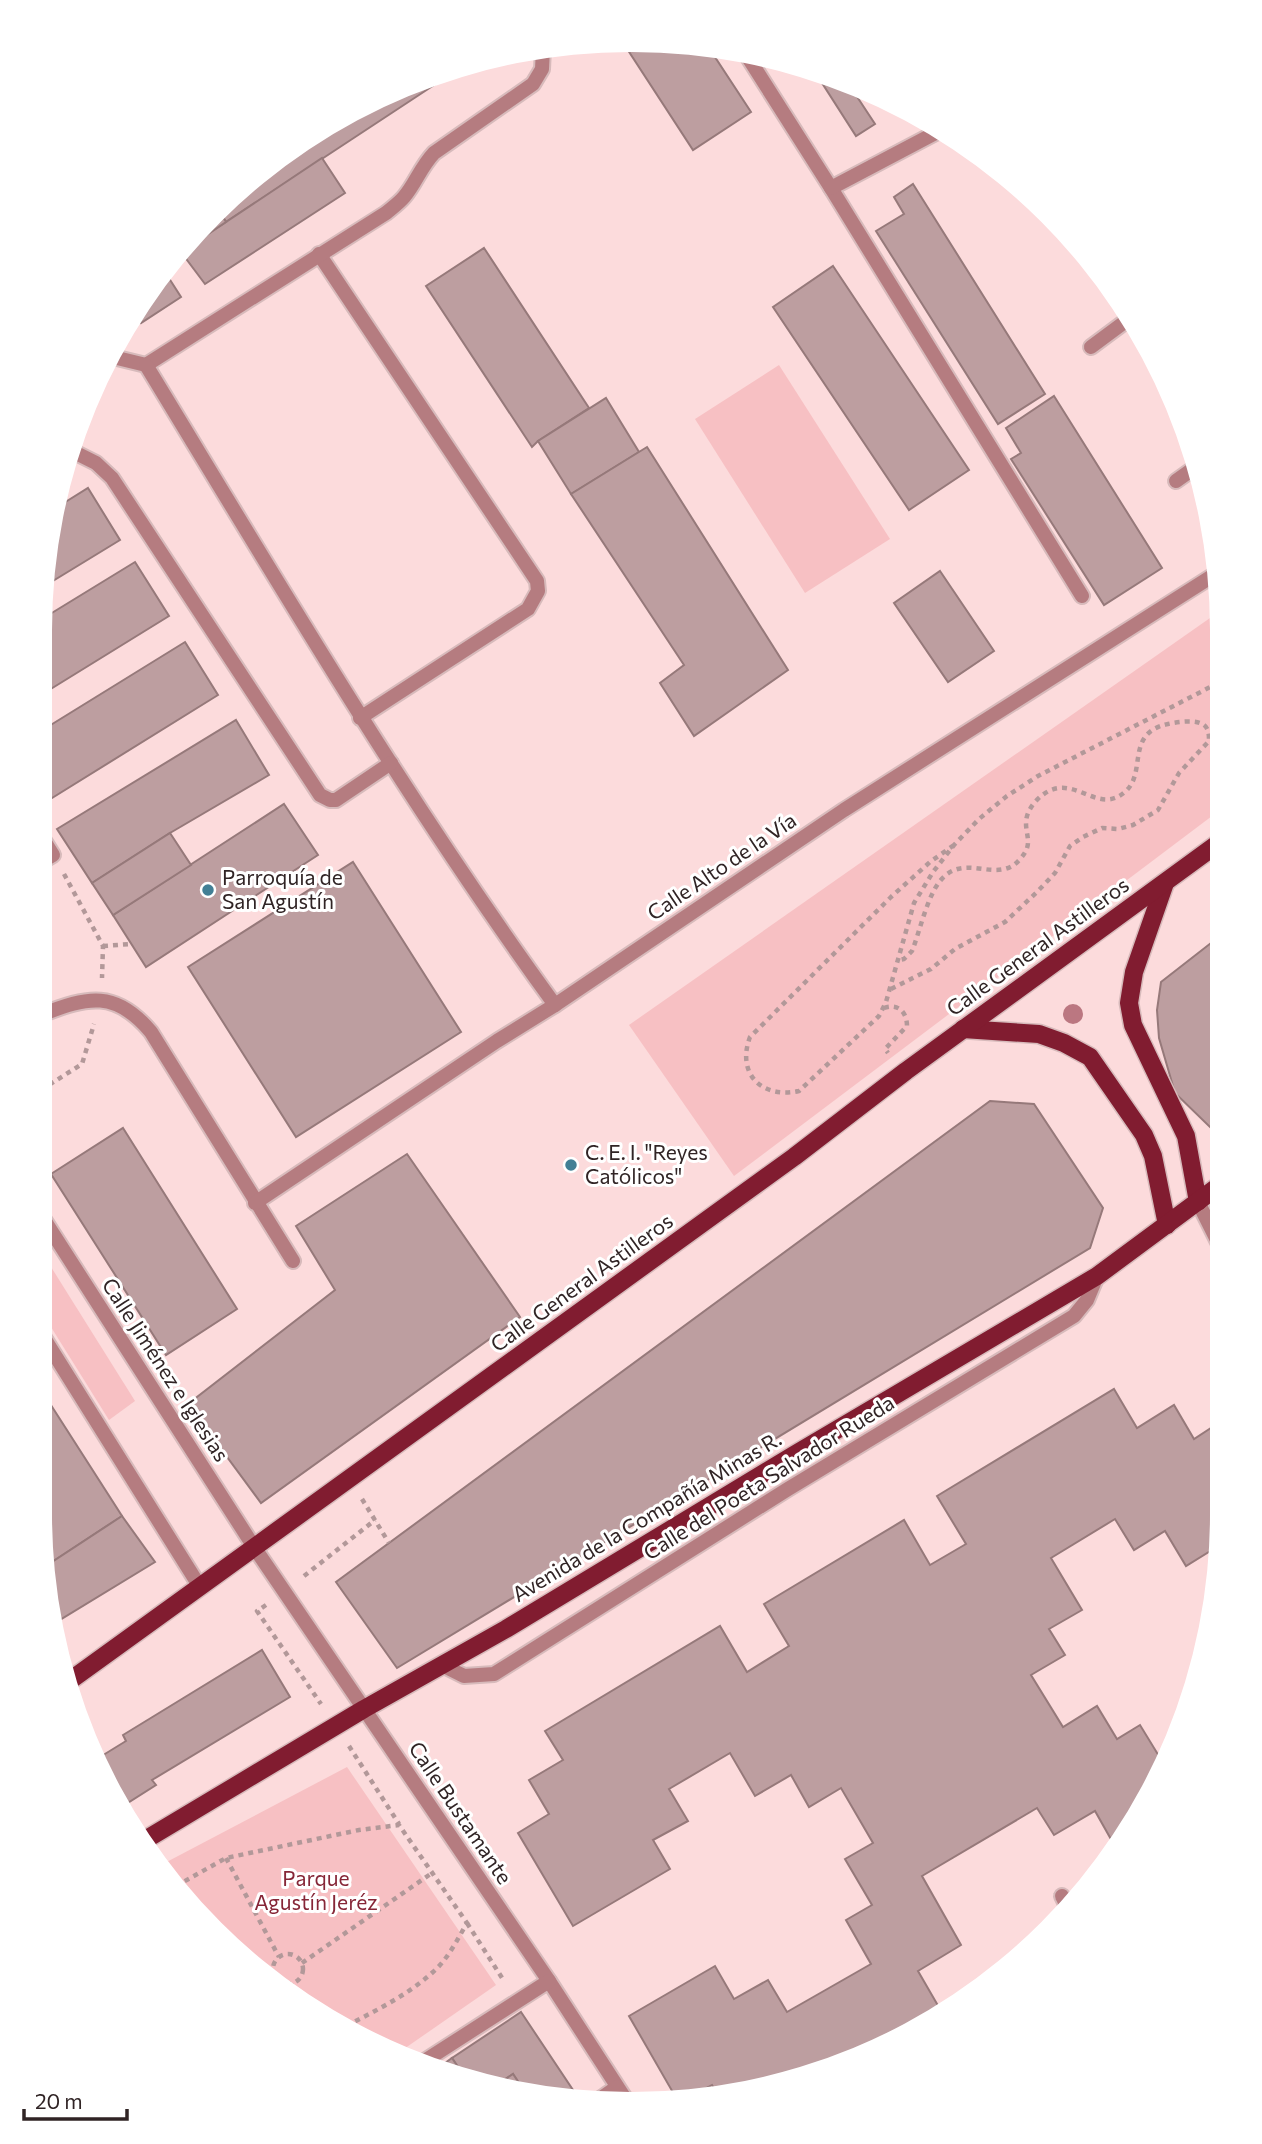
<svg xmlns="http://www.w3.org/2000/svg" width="1262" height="2144" viewBox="0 0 1262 2144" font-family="Commissioner,sans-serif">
	<rect width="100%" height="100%" fill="#fcdbdc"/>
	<g fill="#f7c0c3">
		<path d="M779 365 890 539 805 593 695 419Z"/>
		<path d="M1220 611V810L734 1176 629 1025Z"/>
		<path d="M41 1251 135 1401 109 1420 41 1311Z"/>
		<path d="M347 1767 496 1985 401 2051 272 1982 162 1872 159 1866Z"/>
	</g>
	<g fill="#bd9ea0" stroke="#96797a" stroke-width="2">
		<path d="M631 40 709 48 751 112 693 150 622 41Z"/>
		<path d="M460 68 226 222 218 209 303 140 405 85Z"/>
		<path d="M815 72 848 83 875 124 856 136Z"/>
		<path d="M322 158 345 193 205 284 181 252Z"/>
		<path d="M913 184 1045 394 998 424 876 231 904 214 894 197Z"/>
		<path d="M218 209 226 222 181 252 214 213Z"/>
		<path d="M484 248 589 408 538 441 532 447 426 286Z"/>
		<path d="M833 266 969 470 909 510 773 307Z"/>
		<path d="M165 272 181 297 141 323 135 314 140 302Z"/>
		<path d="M1054 396 1162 568 1104 605 1011 459 1021 453 1006 428Z"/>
		<path d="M606 398 639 452 571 494 538 441Z"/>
		<path d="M647 447 788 670 694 736 660 683 684 665 571 494Z"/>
		<path d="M88 488 120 540 43 587 59 506Z"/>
		<path d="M135 562 169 616 41 695 42 619Z"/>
		<path d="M940 571 994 651 948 682 894 603Z"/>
		<path d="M185 642 218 695 44 803 41 799V731Z"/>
		<path d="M236 720 269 775 170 833 92 883 57 829Z"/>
		<path d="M284 804 318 855 146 967 113 915Z"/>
		<path d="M170 833 191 865 113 915 92 883Z"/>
		<path d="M353 862 461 1032 296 1137 188 967Z"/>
		<path d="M1220 936V1132L1212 1129 1175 1093 1159 1038 1157 1010 1161 982Z"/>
		<path d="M990 1101 1034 1104 1103 1208 1090 1248 397 1668 336 1582Z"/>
		<path d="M123 1128 237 1309 166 1355 51 1174Z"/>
		<path d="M407 1154 520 1317 261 1503 188 1404 335 1290 296 1226Z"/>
		<path d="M40 1388 122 1516 49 1564 40 1513Z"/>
		<path d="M1114 1389 1137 1428 1174 1405 1194 1439 1220 1422V1545L1186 1566 1165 1531 1134 1550 1115 1519 1051 1558 1082 1610 1049 1629 1065 1655 1031 1675 1063 1727 1097 1706 1117 1739 1140 1725 1162 1761 1127 1832 1112 1841 1095 1811 1054 1835 1037 1808 922 1876 961 1945 918 1971 940 2009 821 2073 715 2090 712 2085 699 2092 675 2096 629 2016 715 1966 734 1999 768 1980 787 2012 871 1964 846 1920 872 1905 845 1859 873 1843 841 1788 809 1807 791 1775 755 1796 730 1753 669 1789 688 1821 653 1840 670 1869 573 1926 518 1833 549 1814 529 1780 563 1760 545 1731 720 1626 747 1672 789 1646 764 1604 904 1520 930 1565 966 1544 937 1496Z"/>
		<path d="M122 1516 155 1562 58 1621 49 1564Z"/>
		<path d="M262 1650 290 1697 152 1780 156 1785 126 1804 100 1757 126 1741 123 1735Z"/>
		<path d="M521 2012 573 2090 568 2093 521 2086 513 2074 501 2082 464 2076 452 2058Z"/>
		<path d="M452 2058 464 2076 445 2073 441 2066Z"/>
		<path d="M513 2074 521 2086 501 2082Z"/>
	</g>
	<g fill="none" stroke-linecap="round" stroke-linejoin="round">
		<defs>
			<g id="lane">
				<path d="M744 51 831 188 1082 596"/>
				<path d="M831 188 941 130"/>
				<path d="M319 254 537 581 538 591 528 609 360 718"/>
				<path d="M1091 347 1130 318"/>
				<path d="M113 357 146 365 386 213C392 208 399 203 404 197 416 183 420 168 434 153L533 84 542 69 543 49"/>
				<path d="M146 365C278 582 406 800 555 1005"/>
				<path d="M70 450 96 463 112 478 320 795 330 800H336L391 763"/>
				<path d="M1176 481 1197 466"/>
				<path d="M442 1665 464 1676 494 1674 788 1489 1074 1316 1087 1300 1097 1276"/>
				<path d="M1062 1896 1065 1902"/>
			</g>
			<g id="street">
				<path d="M41 862 53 855 41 836"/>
				<path d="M41 1015C88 996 116 990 151 1032L293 1261"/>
				<path d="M1198 1202 1220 1246"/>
				<path d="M255 1203 497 1041 555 1005 844 810 1217 573"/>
				<path d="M41 1215 254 1547 549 1981 628 2103"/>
				<path d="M41 1333 200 1587"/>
				<path d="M423 2062 549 1981"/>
				<path d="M600 2099 617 2087"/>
			</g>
			<g id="primary">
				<path d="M1165 883 1134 972 1129 1003 1133 1025 1186 1136 1198 1202"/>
				<path d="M963 1029 1039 1034 1064 1043 1090 1057 1144 1135 1153 1156 1167 1225"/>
				<path d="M68 1682 794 1157 906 1071 1220 842"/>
				<path d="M145 1840 364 1709 506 1629 794 1455 1097 1276 1220 1185"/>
			</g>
		</defs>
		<use href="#lane" stroke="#d7babb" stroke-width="18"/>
		<use href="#street" stroke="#d7babb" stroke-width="18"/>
		<use href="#primary" stroke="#d7babb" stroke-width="21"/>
		<g stroke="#b29899" stroke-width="4.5" stroke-dasharray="5 5" stroke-linecap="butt">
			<path d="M954 845 930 862 891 897 750 1037C736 1074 762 1099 799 1091L879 1016 886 1002 914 903 933 872 954 845 979 819 1007 796 1038 776 1220 682"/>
			<path d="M64 874 103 946 102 978"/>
			<path d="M103 946 131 944"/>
			<path d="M891 989 931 969 955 949 1005 922 1037 892 1055 873 1070 846 1083 837 1102 828 1118 829 1133 825 1158 810 1179 773 1209 741C1209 734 1209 726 1200 723 1192 720 1177 722 1168 724 1125 733 1147 771 1126 791 1100 815 1079 779 1051 790 1039 795 1026 809 1026 823 1026 837 1033 844 1021 858 998 887 965 850 940 881 927 897 920 931 912 951L904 959 899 960"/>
			<path d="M884 1008C898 1003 907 1012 907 1026L885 1049 888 1053"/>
			<path d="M41 1090 82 1064 94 1024"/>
			<path d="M362 1499 389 1543"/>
			<path d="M304 1576 375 1520"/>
			<path d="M266 1605 257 1611 321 1704"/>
			<path d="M349 1746 399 1824"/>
			<path d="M226 1858 279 1957"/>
			<path d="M176 1886 226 1858 359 1830 399 1825 467 1923C457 1940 448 1959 433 1972 409 1994 379 2009 350 2024"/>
			<path d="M467 1923 504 1981"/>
			<circle cx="288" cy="1969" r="15"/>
			<path d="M302 1963 432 1873"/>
			<path d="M291 1984 296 1995"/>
		</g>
		<use href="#lane" stroke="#b57c80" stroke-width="14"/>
		<use href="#street" stroke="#b57c80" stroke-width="14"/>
		<use href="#primary" stroke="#811c30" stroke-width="18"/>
	</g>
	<circle fill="#bb7781" cx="1073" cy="1014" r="10"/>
	<g fill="#427f95" stroke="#fff" stroke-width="2.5">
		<circle cx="208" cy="890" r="7"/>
		<circle cx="571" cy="1165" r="7"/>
	</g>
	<g text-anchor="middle" stroke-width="6" stroke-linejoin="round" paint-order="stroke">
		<g font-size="21" fill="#302425" stroke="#fff">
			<text transform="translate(722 867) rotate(-34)" y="7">Calle Alto de la Vía</text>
			<text transform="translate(1038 947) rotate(-36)" y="7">Calle General Astilleros</text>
			<text transform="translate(582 1283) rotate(-36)" y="7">Calle General Astilleros</text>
			<text transform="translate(165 1370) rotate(57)" y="7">Calle Jiménez e Iglesias</text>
			<text transform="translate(769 1478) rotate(-32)" y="7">Calle del Poeta Salvador Rueda</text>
			<text transform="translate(647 1517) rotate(-31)" y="7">Avenida de la Compañía Minas R.</text>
			<text transform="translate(460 1813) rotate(56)" y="7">Calle Bustamante</text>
		</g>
		<g font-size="21" fill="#302425" stroke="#fff" text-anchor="start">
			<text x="222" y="885">Parroquía de<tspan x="222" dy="24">San Agustín</tspan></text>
			<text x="585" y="1160">C. E. I. "Reyes<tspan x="585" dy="24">Católicos"</tspan></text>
		</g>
		<g font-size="21" fill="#862637" stroke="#fff">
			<text x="316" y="1886">Parque<tspan x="316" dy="24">Agustín Jeréz</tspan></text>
		</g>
	</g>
	<path d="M0 0H1262V2144H0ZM630 52H632A578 578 0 0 1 1210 630V1514A578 578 0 0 1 632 2092H630A578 578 0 0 1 52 1514V630A578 578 0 0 1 630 52Z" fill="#fff" fill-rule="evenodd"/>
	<path d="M24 2109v10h103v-10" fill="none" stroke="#302425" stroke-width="3.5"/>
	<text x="35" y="2109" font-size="21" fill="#302425" stroke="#ffffff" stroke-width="5" paint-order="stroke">20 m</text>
</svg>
